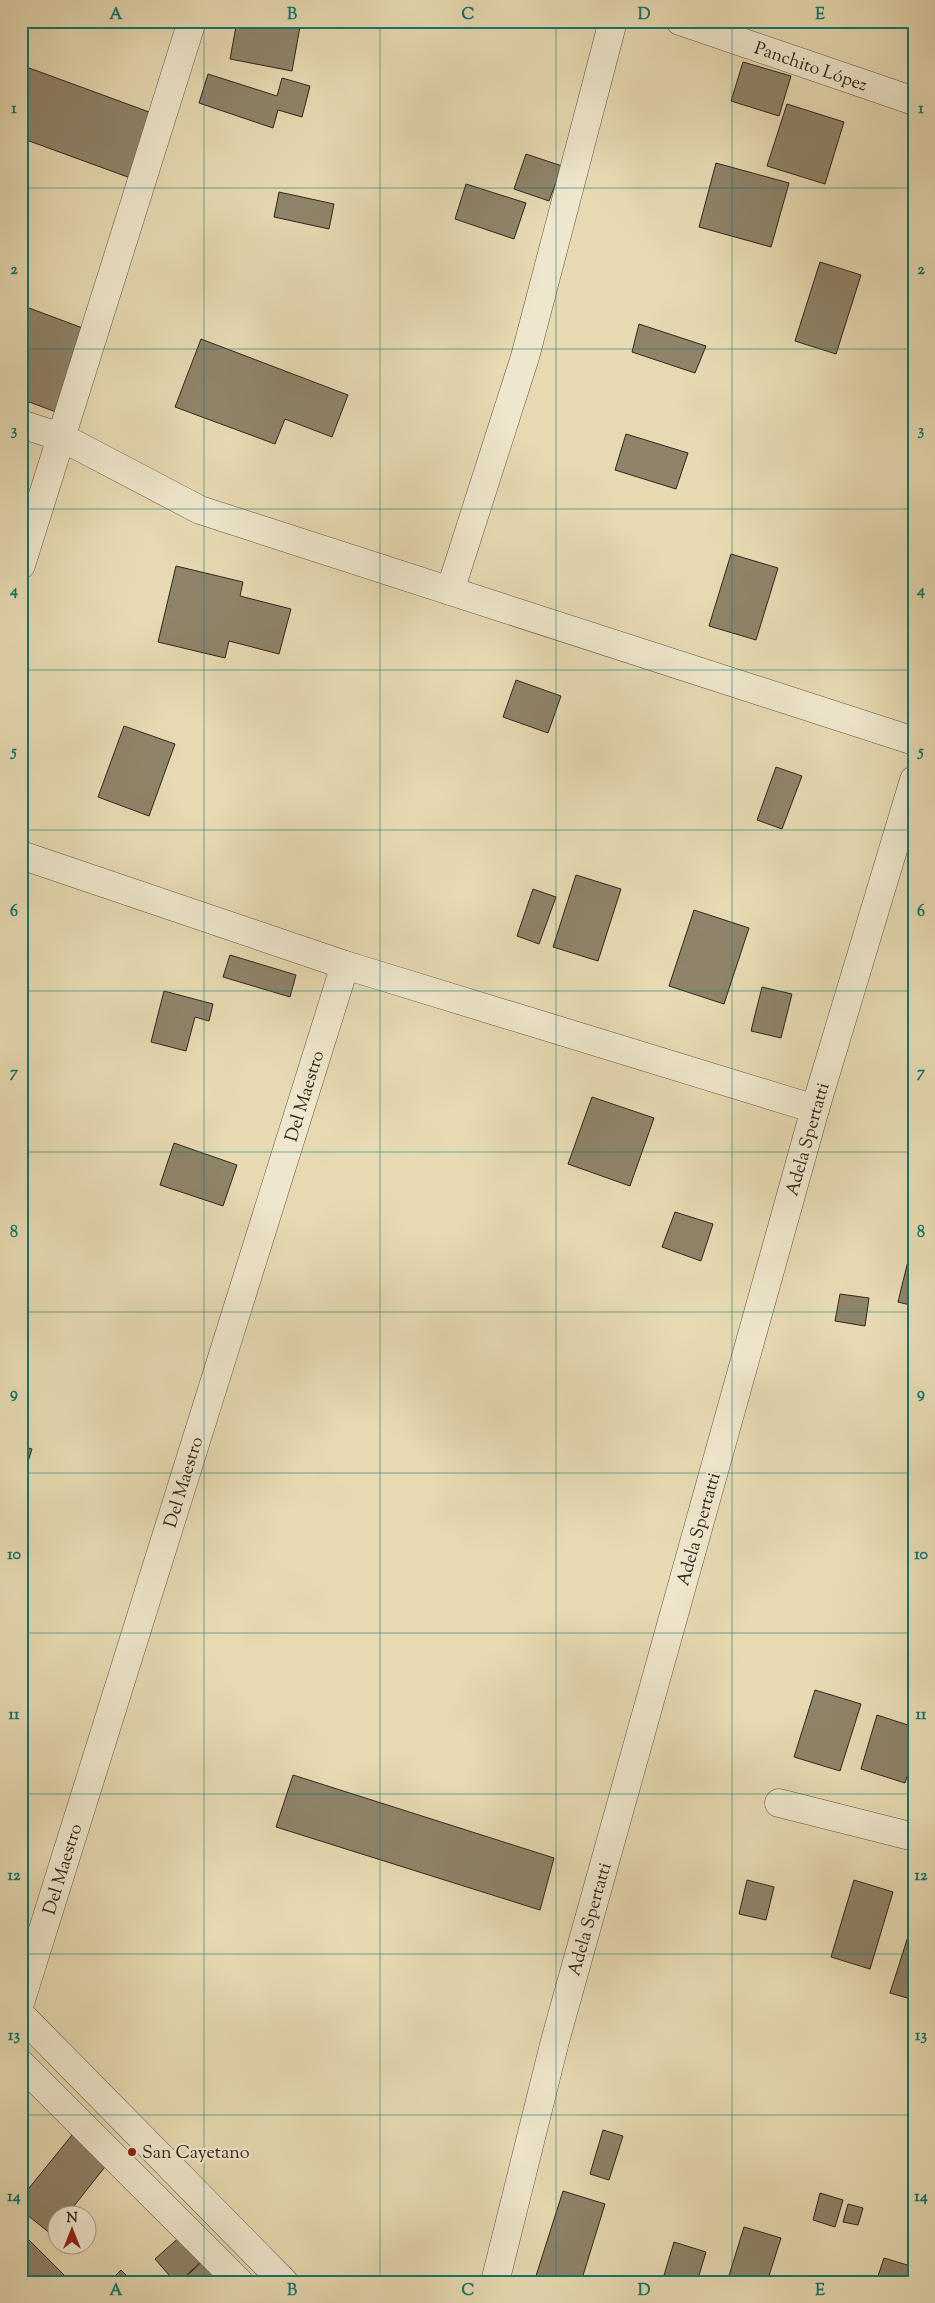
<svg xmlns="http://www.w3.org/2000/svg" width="935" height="2303" viewBox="0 0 935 2303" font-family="'Sorts Mill Goudy',serif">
	<rect width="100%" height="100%" fill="#e7dab2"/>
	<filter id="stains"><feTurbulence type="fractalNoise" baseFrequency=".004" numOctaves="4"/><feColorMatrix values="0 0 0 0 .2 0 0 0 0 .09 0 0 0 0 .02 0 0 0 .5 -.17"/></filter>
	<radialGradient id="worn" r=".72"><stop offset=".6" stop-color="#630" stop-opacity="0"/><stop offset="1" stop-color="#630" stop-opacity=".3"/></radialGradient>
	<g fill="#8f846a" stroke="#30261d">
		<path d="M237 21H301L292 71 230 59Z"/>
		<path d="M743 62 791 76 779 116 731 101Z"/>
		<path d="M21 65 160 116 136 180 21 138Z"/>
		<path d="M208 74 277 96 282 78 310 86 302 117 278 110 273 128 199 103Z"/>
		<path d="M787 104 844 122 825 184 767 166Z"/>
		<path d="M526 154 562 166 549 201 514 189Z"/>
		<path d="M716 163 789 183 771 247 699 227Z"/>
		<path d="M466 184 526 203 514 239 455 219Z"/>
		<path d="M279 192 334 204 329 229 274 217Z"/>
		<path d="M820 262 861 275 836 354 795 341Z"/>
		<path d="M21 305 88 330 56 412 21 399Z"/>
		<path d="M639 324 706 346 695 373 632 352Z"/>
		<path d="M201 339 348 395 332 437 285 419 275 444 175 407Z"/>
		<path d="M626 434 688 453 676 489 615 470Z"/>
		<path d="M731 554 778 568 756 640 709 626Z"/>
		<path d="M176 566 243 582 240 596 291 609 279 654 229 641 225 658 158 642Z"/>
		<path d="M516 680 561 696 548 733 503 717Z"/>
		<path d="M124 726 175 744 149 816 98 797Z"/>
		<path d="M776 767 802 776 782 829 757 820Z"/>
		<path d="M576 875 621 889 598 961 553 947Z"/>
		<path d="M533 889 556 897 539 944 517 936Z"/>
		<path d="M694 910 749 928 724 1004 669 986Z"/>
		<path d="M230 955 296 975 290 997 223 977Z"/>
		<path d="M762 987 792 994 781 1038 751 1031Z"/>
		<path d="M164 991 213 1004 209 1021 195 1017 186 1051 151 1042Z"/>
		<path d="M592 1097 654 1118 630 1186 568 1164Z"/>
		<path d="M174 1143 237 1165 223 1206 160 1185Z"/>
		<path d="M675 1212 713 1224 701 1261 662 1247Z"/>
		<path d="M908 1261 914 1262V1306L898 1302Z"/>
		<path d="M840 1294 869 1298 865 1326 835 1321Z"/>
		<path d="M21 1446 32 1449 21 1484Z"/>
		<path d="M815 1690 861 1704 840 1771 794 1757Z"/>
		<path d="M877 1715 914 1727V1756L905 1783 861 1769Z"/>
		<path d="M293 1775 554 1858 540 1910 276 1827Z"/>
		<path d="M747 1880 774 1887 766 1920 739 1914Z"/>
		<path d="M854 1880 893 1892 870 1969 831 1957Z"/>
		<path d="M912 1924H914V2000L890 1993Z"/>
		<path d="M603 2130 623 2136 609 2180 590 2174Z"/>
		<path d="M72 2135 108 2163 66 2216H58V2226L51 2234 21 2210V2198Z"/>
		<path d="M563 2191 605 2204 581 2282H545L535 2279Z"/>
		<path d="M820 2193 843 2200 835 2227 813 2220Z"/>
		<path d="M848 2204 863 2208 858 2225 843 2222Z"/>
		<path d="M744 2227 781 2238 767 2282H727Z"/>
		<path d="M22 2233 71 2282H31L21 2272Z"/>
		<path d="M183 2234 205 2258 179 2282H175L155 2259Z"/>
		<path d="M674 2242 706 2252 697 2282H662Z"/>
		<path d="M884 2258 914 2267 913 2282H876Z"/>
		<path d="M205 2259 225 2282H180Z"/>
		<path d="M121 2270 133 2282H109Z"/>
	</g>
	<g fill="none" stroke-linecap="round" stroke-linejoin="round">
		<defs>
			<g id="minor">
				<path d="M680 21 914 101"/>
				<path d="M21 424 61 437 200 510 914 741"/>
				<path d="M21 565 192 21"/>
				<path d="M450 591 525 357 613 21"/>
				<path d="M21 855 345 965 815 1109"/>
				<path d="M779 1803 914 1837"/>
				<path d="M21 2000 345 965"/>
				<path d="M21 2015 284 2282"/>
				<path d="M21 2064 239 2282"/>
				<path d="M495 2282 555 2041 815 1109 914 780"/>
			</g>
		</defs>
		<use href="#minor" stroke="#5e5342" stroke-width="29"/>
		<use href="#minor" stroke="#efe7cd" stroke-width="28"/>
	</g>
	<path fill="none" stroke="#0f766e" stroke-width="1" stroke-opacity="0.55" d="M204 21V2282M380 21V2282M556 21V2282M732 21V2282M21 188H914M21 349H914M21 509H914M21 670H914M21 830H914M21 991H914M21 1152H914M21 1312H914M21 1473H914M21 1633H914M21 1794H914M21 1954H914M21 2115H914"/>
	<circle fill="#8f2418" stroke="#efe7cd" stroke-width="2" cx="132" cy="2152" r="5"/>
	<g text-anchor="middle" stroke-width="4.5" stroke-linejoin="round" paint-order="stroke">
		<g font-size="18" fill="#30261d" stroke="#efe7cd">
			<text transform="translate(811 66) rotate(19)" y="6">Panchito López</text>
			<text transform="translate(304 1096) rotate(-73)" y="6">Del Maestro</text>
			<text transform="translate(807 1139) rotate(-74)" y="6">Adela Spertatti</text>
			<text transform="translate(183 1482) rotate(-73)" y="6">Del Maestro</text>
			<text transform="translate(698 1529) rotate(-74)" y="6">Adela Spertatti</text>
			<text transform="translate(62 1869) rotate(-73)" y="6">Del Maestro</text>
			<text transform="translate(589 1919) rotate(-74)" y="6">Adela Spertatti</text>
		</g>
		<g font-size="18" fill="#30261d" stroke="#efe7cd" text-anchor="start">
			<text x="142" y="2158">San Cayetano</text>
		</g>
	</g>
	<rect width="935" height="2303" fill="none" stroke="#e7dab2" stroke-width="55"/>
	<g transform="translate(72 2230)"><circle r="24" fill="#efe7cd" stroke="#a39a87"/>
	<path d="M0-4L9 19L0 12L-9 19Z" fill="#8f2418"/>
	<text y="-8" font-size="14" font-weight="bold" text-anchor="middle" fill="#30261d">N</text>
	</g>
	<rect x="28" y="28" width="880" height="2248" fill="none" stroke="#0f766e" stroke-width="2"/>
	<g font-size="16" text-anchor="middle" font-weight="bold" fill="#0f766e">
		<text x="116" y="19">A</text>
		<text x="292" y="19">B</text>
		<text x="468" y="19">C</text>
		<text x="644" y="19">D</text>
		<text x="820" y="19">E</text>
		<text x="14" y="113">1</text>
		<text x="921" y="113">1</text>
		<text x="14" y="274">2</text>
		<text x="921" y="274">2</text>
		<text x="14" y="435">3</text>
		<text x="921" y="435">3</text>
		<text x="14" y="595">4</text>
		<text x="921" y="595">4</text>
		<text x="14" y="756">5</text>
		<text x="921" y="756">5</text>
		<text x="14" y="916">6</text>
		<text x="921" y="916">6</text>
		<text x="14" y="1077">7</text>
		<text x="921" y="1077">7</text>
		<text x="14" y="1237">8</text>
		<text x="921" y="1237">8</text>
		<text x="14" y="1398">9</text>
		<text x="921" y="1398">9</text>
		<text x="14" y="1559">10</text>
		<text x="921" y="1559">10</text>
		<text x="14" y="1719">11</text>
		<text x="921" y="1719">11</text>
		<text x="14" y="1880">12</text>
		<text x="921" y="1880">12</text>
		<text x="14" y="2040">13</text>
		<text x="921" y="2040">13</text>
		<text x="14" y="2201">14</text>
		<text x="921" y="2201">14</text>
		<text x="116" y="2295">A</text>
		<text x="292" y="2295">B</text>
		<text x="468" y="2295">C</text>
		<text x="644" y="2295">D</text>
		<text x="820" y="2295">E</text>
	</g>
	<rect width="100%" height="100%" filter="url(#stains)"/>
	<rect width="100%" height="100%" fill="url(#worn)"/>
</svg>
